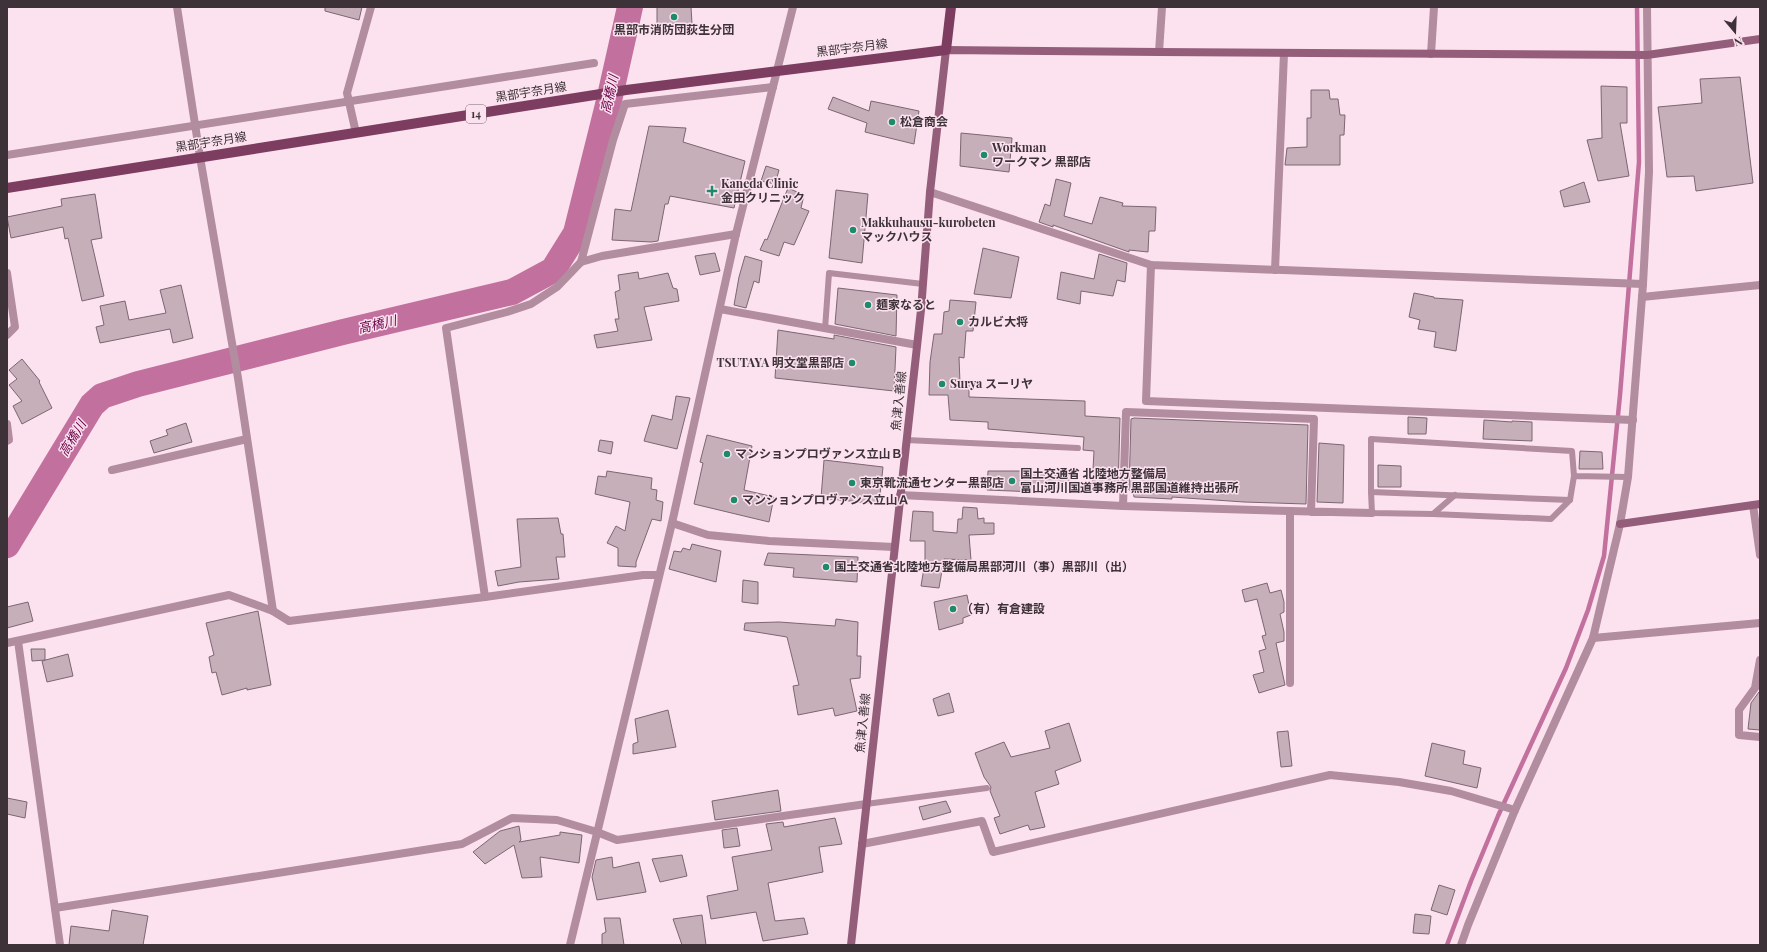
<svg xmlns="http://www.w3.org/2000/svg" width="1767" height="952" viewBox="0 0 1767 952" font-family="'Playfair Display','Noto Sans JP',serif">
	<rect width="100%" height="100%" fill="#fce2ef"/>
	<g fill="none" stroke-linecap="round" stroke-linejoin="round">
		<path stroke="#c2709d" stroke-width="4.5" d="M1447 945 1471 881 1498 816 1566 668 1588 610 1604 556 1620 395 1639 162 1637 7"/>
		<path stroke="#c2709d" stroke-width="26" d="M7 545 92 405 102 396 138 384 343 332 512 292 553 270 576 233 608 105 630 7"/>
	</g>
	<g fill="#c7afba" stroke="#7c6671">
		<path d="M325 7H362L359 20 325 11Z"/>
		<path d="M657 7H691L692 24 657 27Z"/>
		<path d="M1740 77 1753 183 1696 191 1694 176 1667 177 1658 107 1702 103 1700 79Z"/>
		<path d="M1601 86 1627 87V123H1620L1629 176 1598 181 1587 140 1602 138Z"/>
		<path d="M1311 90H1329L1330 99H1338L1340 115H1345L1344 135H1340V165H1285L1287 148 1307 147V118H1311Z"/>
		<path d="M833 97 869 111 871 101 919 111 914 144 865 132 867 123 828 109Z"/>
		<path d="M649 126 686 128 683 142 745 161 734 208 670 196 668 204H665L658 241 651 242 612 240 615 209 631 211Z"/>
		<path d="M961 133 1012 138 1009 172 960 166Z"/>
		<path d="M766 166 779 170 775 184 761 181Z"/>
		<path d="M1056 179 1071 183 1064 216 1092 224 1100 197 1123 203 1122 206 1156 207 1155 231H1149L1148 252 1129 250V252L1053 225V227L1039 222 1045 204 1050 206Z"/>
		<path d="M1584 182 1590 202 1564 207 1560 191Z"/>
		<path d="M788 188 804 195 801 208 809 211 794 245 784 242 779 256 760 250 765 239 767 240Z"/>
		<path d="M836 190 868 194 862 263 829 258Z"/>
		<path d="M95 194 102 238 91 240 104 296 82 301 68 238 65 239 63 227 11 238 7 217 62 206 61 199Z"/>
		<path d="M983 248 1019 257 1011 298 974 294Z"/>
		<path d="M715 253 720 271 700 275 695 256Z"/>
		<path d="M1099 254 1127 263 1125 282 1117 280 1113 296 1081 291 1080 304 1057 299 1061 272 1094 279Z"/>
		<path d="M745 256 762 261 759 283 754 281 746 308 734 305 739 277Z"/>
		<path d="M638 272 639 279 668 273 673 288 677 289 679 301 644 307 652 340 597 348 594 335 618 331 615 319H619L615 292 620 290 618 275Z"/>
		<path d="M181 285 193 338 173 343 170 329 100 343 96 327 104 325 100 306 125 301 129 320 166 313 160 290Z"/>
		<path d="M838 288 897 295 896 336 835 324Z"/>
		<path d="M1414 293 1434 297V298L1463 300 1456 351 1434 347 1436 332 1418 329 1420 320 1409 317Z"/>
		<path d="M950 300 976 302 973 331H966L964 358 959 357 960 383H969V397L1085 401V416L1120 418 1118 490 1092 488 1094 451 1083 450 1084 437 988 429V422L950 420 948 395H929L930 362 934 334H942L944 312 949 311Z"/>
		<path d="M778 330 834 339V335L896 347 894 391 775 378Z"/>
		<path d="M22 359 40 381 39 382 52 408 22 424 13 406 22 401 9 385 17 379 9 370Z"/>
		<path d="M676 396 690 398 677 449 644 441 652 415 672 420Z"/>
		<path d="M1408 417 1427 418 1426 434H1408Z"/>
		<path d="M1134 418 1308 425 1306 504 1244 502 1172 497V499L1134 497 1133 491 1129 490 1131 419Z"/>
		<path d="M1484 420 1512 422V421L1532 422V441L1483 439Z"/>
		<path d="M186 423 192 442 154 453 150 441 168 435 166 430Z"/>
		<path d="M707 435 752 446 744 490 774 497 769 522 694 504 703 463 700 462Z"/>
		<path d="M600 440 613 442 611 454 598 451Z"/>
		<path d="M1319 443 1344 445 1343 503 1317 502Z"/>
		<path d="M1580 451 1602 452 1603 469H1579Z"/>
		<path d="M824 460 883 467 879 504 821 498Z"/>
		<path d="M1378 465 1401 466V487H1378Z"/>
		<path d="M607 471 652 478 651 489 657 490 656 500 663 502 661 521 652 519 636 562V567L618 566V548L607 543 616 526 625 531 630 502 595 494 598 476 606 477Z"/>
		<path d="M988 471H1036V475H1069V490H1036V492L987 490Z"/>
		<path d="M963 507 977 508 978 519 984 518V523H994V534L969 535 971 560 944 559 939 588 921 586 925 562V541H910L913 511 933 512V531L957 533 958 519H962Z"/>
		<path d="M558 518 561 534H563L565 557H556L559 579 519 582 498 586 495 571 521 567 517 519Z"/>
		<path d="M692 544 721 551 716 582 669 569 674 551 681 552 683 548 690 550Z"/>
		<path d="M768 553 858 557 857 582 793 577 794 568 764 565Z"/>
		<path d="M743 580 758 582V604L742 602Z"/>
		<path d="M1267 583 1270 593 1281 590 1284 602V612L1280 614 1284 632V641L1276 643 1285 685 1259 693 1253 675 1264 672 1259 651 1266 649 1262 636 1266 635 1257 599 1245 602 1242 590Z"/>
		<path d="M967 595 971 615 963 618V623L939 630 934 602Z"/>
		<path d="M28 602 33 621 7 628V607Z"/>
		<path d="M258 611 271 685 247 690V688L222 695 216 672 212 673 209 657 214 655 206 623Z"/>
		<path d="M836 619 858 622 857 656H861L860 678 850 679 857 711 835 716 833 708 798 715 793 686 799 685 787 637 744 630 745 623 779 622 835 626Z"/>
		<path d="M31 649H45V660L32 661Z"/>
		<path d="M68 654 73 676 47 682 42 661Z"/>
		<path d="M1759 692 1760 693V730L1748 729 1751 703Z"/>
		<path d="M949 693 954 712 938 716 933 699Z"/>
		<path d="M668 710 676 747 633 754V744L638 742 635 719Z"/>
		<path d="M1069 723 1081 761 1055 771 1059 784 1035 792 1045 827 1030 830 1028 825 1000 834 994 818 1000 816 990 791 991 787 984 777 975 753 1004 742 1011 757 1050 748 1045 731Z"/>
		<path d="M1288 731 1292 766 1281 767 1277 732Z"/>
		<path d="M1432 743 1465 751 1463 764 1481 768 1477 788 1425 776Z"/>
		<path d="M778 790 781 811 715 820 712 801Z"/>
		<path d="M7 798 27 802 25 818 7 814Z"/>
		<path d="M946 801 951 812 923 820 919 807Z"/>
		<path d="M835 818 842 844 819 847 823 872 768 883 775 921 804 918 808 934 763 941 756 912 711 919 707 896 738 890 732 857 772 850 766 824 783 822 784 827Z"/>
		<path d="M519 826 521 840 519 842 560 835V832L582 835 579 863 540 857 542 877 522 878 514 845 485 864 473 852 500 831Z"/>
		<path d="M737 828 740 846 724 848 722 830Z"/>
		<path d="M682 855 687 876 660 882 652 859Z"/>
		<path d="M612 857 613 868 639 862 646 892 597 900 592 877 596 860Z"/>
		<path d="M1439 885 1455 890 1447 915 1431 910Z"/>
		<path d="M112 910 148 916 143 945H69L71 926 109 931Z"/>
		<path d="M1415 914 1431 916 1429 934 1413 933Z"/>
		<path d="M702 915 706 945H682L673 919Z"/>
		<path d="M604 918H620L624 945H602V934L606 932Z"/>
	</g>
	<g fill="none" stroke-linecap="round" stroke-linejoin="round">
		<g stroke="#b28c9f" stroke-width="6">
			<path d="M825 329 829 273 923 284"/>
			<path d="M906 440 1078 448"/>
			<path d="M1574 476 1572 451 1371 439V492L1570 500 1574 476 1628 477"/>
			<path d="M1371 492 1372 513 1433 514"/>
			<path d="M1455 495 1433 514 1551 519 1570 500"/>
			<path d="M866 804 987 788"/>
		</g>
		<g stroke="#b28c9f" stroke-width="8">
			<path d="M177 7 200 157 238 378 273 611"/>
			<path d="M1159 52 1162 7"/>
			<path d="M1431 54 1434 7"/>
			<path d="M356 133 347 93 371 7"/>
			<path d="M7 155 594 63"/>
			<path d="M930 192 1151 265 1643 284"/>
			<path d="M581 262 613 140 625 104 773 87"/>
			<path d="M1151 265 1146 401 1633 420"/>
			<path d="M1275 270 1284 53"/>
			<path d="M7 273 15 327 7 335"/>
			<path d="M1642 297 1760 285"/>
			<path d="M720 309 917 345"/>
			<path d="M7 424 9 440 7 441"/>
			<path d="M112 470 247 439"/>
			<path d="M900 495 1123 506"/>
			<path d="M1753 505 1760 555"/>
			<path d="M1311 512 1314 419 1126 412 1123 506 1290 511 1372 513"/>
			<path d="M672 523 708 535 769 541 894 547"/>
			<path d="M485 597 446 328 507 312 531 304 557 287 581 262 602 256 736 234"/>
			<path d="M1593 638 1760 623"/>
			<path d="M18 641 60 945"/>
			<path d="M7 643 229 595 273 611 289 621 485 597 643 575H659"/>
			<path d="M1760 660 1755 688 1739 710V735L1760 737"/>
			<path d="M1290 683V511"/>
			<path d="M862 844 982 821 993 852 1330 775 1399 782 1451 791 1515 810"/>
			<path d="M55 908 462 844 512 818 557 820 597 832 617 840 866 804"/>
			<path d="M570 945 672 523 736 234 793 7"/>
			<path d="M1461 945 1468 925 1515 810 1593 638 1620 524 1628 477 1643 284 1649 172 1647 7"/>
		</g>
		<g stroke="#945e7b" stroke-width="8">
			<path d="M1620 524 1760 504"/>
			<path d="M851 945 921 310 930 192 946 50 1159 52 1647 55 1760 39"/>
		</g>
		<path stroke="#7d3d61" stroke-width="10" d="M7 188 626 90 946 50 951 7"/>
	</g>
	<g fill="#1d8a69" stroke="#fce2ef" stroke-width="1.5">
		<circle cx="674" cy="17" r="4"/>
		<circle cx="892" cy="122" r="4"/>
		<circle cx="984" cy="155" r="4"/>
		<path d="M710 185h4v4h4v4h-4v4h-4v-4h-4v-4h4z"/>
		<circle cx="853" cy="230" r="4"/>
		<circle cx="868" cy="305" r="4"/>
		<circle cx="960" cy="322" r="4"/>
		<circle cx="852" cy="363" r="4"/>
		<circle cx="942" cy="384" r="4"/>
		<circle cx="727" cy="454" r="4"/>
		<circle cx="1012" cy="481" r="4"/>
		<circle cx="852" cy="483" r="4"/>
		<circle cx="734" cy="500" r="4"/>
		<circle cx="826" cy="567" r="4"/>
		<circle cx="953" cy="609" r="4"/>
	</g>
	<g text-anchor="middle" stroke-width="3" stroke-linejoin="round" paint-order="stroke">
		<rect fill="#fce2ef" stroke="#76676e" stroke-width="1" x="466" y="105" width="20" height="18" rx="3"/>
		<g font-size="11" font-weight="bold" fill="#3c3237">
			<text x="476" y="118">14</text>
		</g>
		<g font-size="12" font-weight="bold" fill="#3c3237" stroke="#fce2ef" text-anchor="start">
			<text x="674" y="34" text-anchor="middle">黒部市消防団荻生分団</text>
			<text x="900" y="126">松倉商会</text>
			<text x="992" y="152">Workman<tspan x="992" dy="14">ワークマン 黒部店</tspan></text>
			<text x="721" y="188">Kaneda Clinic<tspan x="721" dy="14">金田クリニック</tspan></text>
			<text x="861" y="227">Makkuhausu-kurobeten<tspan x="861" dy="14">マックハウス</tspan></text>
			<text x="876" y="309">麺家なると</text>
			<text x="968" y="326">カルビ大将</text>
			<text x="844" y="367" text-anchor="end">TSUTAYA 明文堂黒部店</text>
			<text x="950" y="388">Surya スーリヤ</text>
			<text x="735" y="458">マンションプロヴァンス立山Ｂ</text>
			<text x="1020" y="478">国土交通省 北陸地方整備局<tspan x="1020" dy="14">富山河川国道事務所 黒部国道維持出張所</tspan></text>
			<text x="860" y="487">東京靴流通センター黒部店</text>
			<text x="742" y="504">マンションプロヴァンス立山Ａ</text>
			<text x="834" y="571">国土交通省北陸地方整備局黒部河川（事）黒部川（出）</text>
			<text x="961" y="613">（有）有倉建設</text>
		</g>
		<g font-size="12" fill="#3c3237" stroke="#fce2ef">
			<text transform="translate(852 48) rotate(-7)" y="4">黒部宇奈月線</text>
			<text transform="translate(531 92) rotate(-9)" y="4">黒部宇奈月線</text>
			<text transform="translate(211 142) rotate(-9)" y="4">黒部宇奈月線</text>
			<text transform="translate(899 401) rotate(-84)" y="4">魚津入善線</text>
			<text transform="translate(863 723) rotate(-84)" y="4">魚津入善線</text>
		</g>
		<g font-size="13" font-style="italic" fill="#6c034a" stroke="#fce2ef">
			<text transform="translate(609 94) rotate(-77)" y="5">高橋川</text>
			<text transform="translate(377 324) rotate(-13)" y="5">高橋川</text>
			<text transform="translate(72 438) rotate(-59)" y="5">高橋川</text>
		</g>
	</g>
	<rect width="1767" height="952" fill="none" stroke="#3c3237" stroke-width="16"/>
	<g transform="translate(1735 32) rotate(161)" stroke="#fce2ef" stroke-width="3" paint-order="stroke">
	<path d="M0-3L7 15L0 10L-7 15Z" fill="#3c3237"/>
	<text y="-6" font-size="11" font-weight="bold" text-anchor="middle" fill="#3c3237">N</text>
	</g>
</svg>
